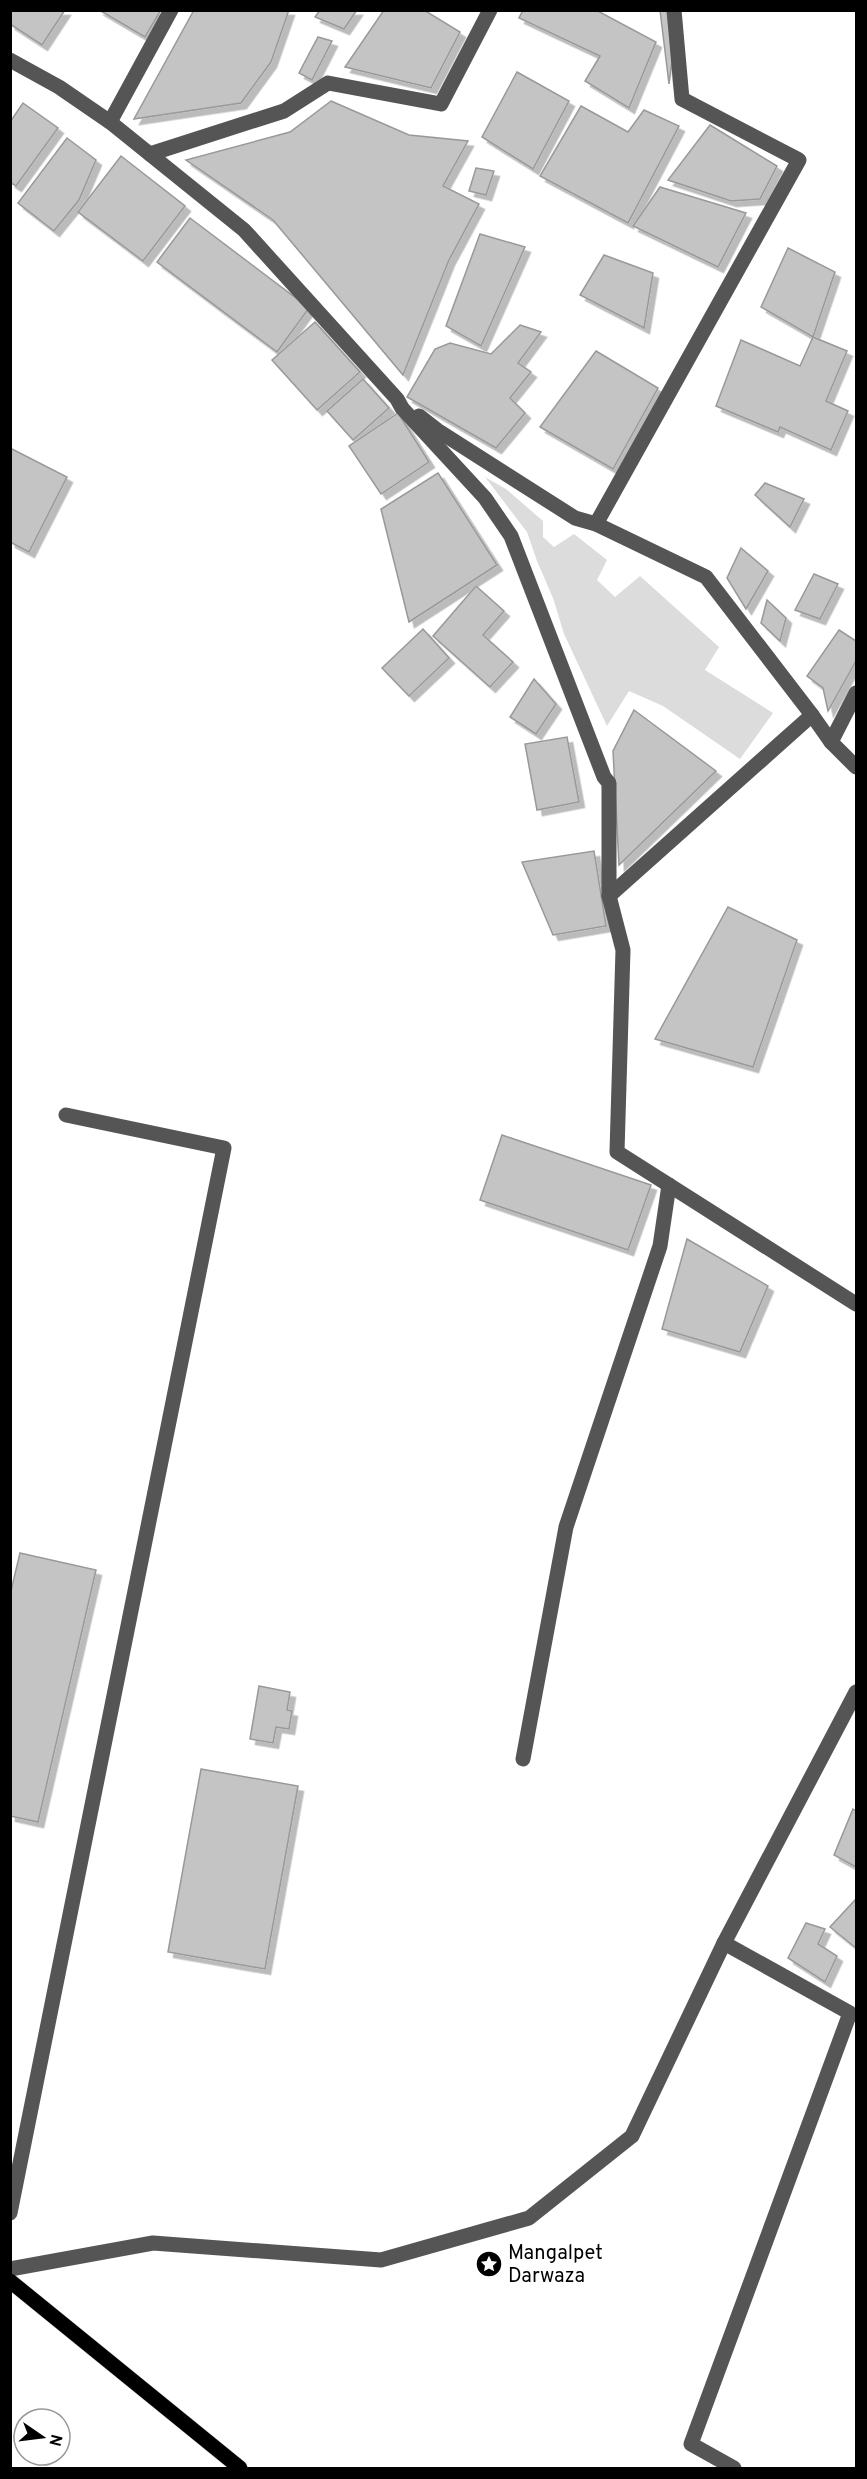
<svg xmlns="http://www.w3.org/2000/svg" width="867" height="2479" viewBox="0 0 867 2479" font-family="Overpass,sans-serif">
	<defs>
		<filter id="shadow"><feDropShadow dx="5.5" dy="5.5" stdDeviation="0" flood-color="#0004"/></filter>
	</defs>
	<rect width="100%" height="100%" fill="#fff"/>
	<path fill="#dcdcdc" d="M485 477 506 489 543 521V537L554 547 574 534 607 560 597 580 615 597 640 576 719 647 705 670 773 713 740 759 663 706 629 691 607 726 564 634 553 598 537 561 527 532Z"/>
	<g fill="#c4c4c4" stroke="#999" stroke-width="1.5" filter="url(#shadow)">
		<path d="M10 10H65L42 45 10 24Z"/>
		<path d="M99 10H161L145 37Z"/>
		<path d="M194 10H289L271 62 241 103 134 119Z"/>
		<path d="M320 10H357L344 29 315 17Z"/>
		<path d="M384 10H424L460 32 431 88 345 67Z"/>
		<path d="M523 10H596L656 42 629 108 585 81 600 56 519 18Z"/>
		<path d="M660 10H667L673 54 669 84Z"/>
		<path d="M318 37 332 41 312 80 299 73Z"/>
		<path d="M517 72 569 101 533 169 482 137Z"/>
		<path d="M331 101 409 135 468 141 443 186 479 204 449 260 403 375 273 220 186 160 290 132Z"/>
		<path d="M23 103 58 128 16 186 10 182V122Z"/>
		<path d="M581 106 628 132 644 110 679 126 628 223 540 176Z"/>
		<path d="M710 125 777 166 760 199 731 201 668 180Z"/>
		<path d="M67 138 96 160 79 200 54 231 18 203Z"/>
		<path d="M121 156 185 206 143 261 78 212Z"/>
		<path d="M476 168 494 171 486 195 469 191Z"/>
		<path d="M660 187 746 213 718 267 633 226Z"/>
		<path d="M190 218 309 308 277 352 157 262Z"/>
		<path d="M480 234 525 247 481 346 446 326Z"/>
		<path d="M788 248 835 272 813 337 761 307Z"/>
		<path d="M604 255 653 273 644 328 580 295Z"/>
		<path d="M315 322 360 372 317 410 272 360Z"/>
		<path d="M520 325 541 332 518 363 531 372 510 398 525 413 496 448 407 397 435 349 450 343 491 354Z"/>
		<path d="M813 337 847 351 826 401 848 411 831 450 780 427 778 432 716 406 741 340 800 366Z"/>
		<path d="M596 351 658 388 613 469 540 427Z"/>
		<path d="M363 379 389 408 353 440 327 411Z"/>
		<path d="M398 413 429 462 381 494 349 446Z"/>
		<path d="M10 448 67 477 29 552 10 542Z"/>
		<path d="M438 473 497 565 409 622 381 509Z"/>
		<path d="M765 483 804 499 790 527 755 495Z"/>
		<path d="M741 548 768 571 746 609 727 578Z"/>
		<path d="M814 574 838 584 820 619 795 610Z"/>
		<path d="M476 586 504 611 483 635 513 662 490 687 433 636Z"/>
		<path d="M767 600 786 618 780 641 761 623Z"/>
		<path d="M423 629 449 658 409 696 382 668Z"/>
		<path d="M839 630 856 641V661L828 711 823 688 807 676Z"/>
		<path d="M534 679 556 704 536 734 510 717Z"/>
		<path d="M634 710 716 771 619 865 613 751Z"/>
		<path d="M567 737 579 802 537 810 525 744Z"/>
		<path d="M594 851 606 926 553 935 522 862Z"/>
		<path d="M728 907 797 940 753 1067 655 1039Z"/>
		<path d="M502 1135 651 1185 628 1250 480 1200Z"/>
		<path d="M687 1239 768 1286 740 1352 662 1329Z"/>
		<path d="M20 1553 96 1570 38 1822 10 1816V1595Z"/>
		<path d="M259 1686 290 1692 287 1710 292 1711 289 1729 276 1727 273 1743 250 1739Z"/>
		<path d="M201 1769 298 1786 265 1969 168 1952Z"/>
		<path d="M853 1809 856 1811V1867L834 1855Z"/>
		<path d="M856 1899V1948L830 1927Z"/>
		<path d="M806 1923 825 1929 818 1944 837 1956 825 1982 788 1958Z"/>
	</g>
	<g fill="none" stroke-linecap="round" stroke-linejoin="round">
		<defs>
			<path id="major" d="M10 2281 240 2468"/>
		</defs>
		<use href="#major" stroke="#dbdbdb" stroke-width="16"/>
		<g stroke="#555" stroke-width="15">
			<path d="M10 60 59 87 110 122 244 230 397 399 402 408 485 498 511 536 604 777 609 783V896L623 950 617 1152 856 1304"/>
			<path d="M110 122 171 10"/>
			<path d="M150 154 284 111 328 83 441 104 490 10"/>
			<path d="M419 416 437 430 575 518 596 524 706 577 812 715 609 896"/>
			<path d="M596 524 799 160 682 99 674 10"/>
			<path d="M812 715 831 742 856 767"/>
			<path d="M831 742 856 693"/>
			<path d="M523 1759 566 1527 660 1246 669 1185"/>
			<path d="M724 1943 850 2013 691 2444 734 2468"/>
			<path d="M10 2213 224 1148 66 1115"/>
			<path d="M10 2269 153 2243 381 2260 529 2218 632 2136 724 1943 856 1692"/>
		</g>
		<use href="#major" stroke="#000" stroke-width="15"/>
	</g>
	<defs>
		<symbol id="sight-disc" viewBox="-11 -11 22 22"><circle r="9.5" fill="#000" stroke="#fff"/><path d="M0-6L1.8-2.2L6-1.7L2.9 1.2L3.7 5.4L0 3.3L-3.7 5.4L-2.9 1.2L-6-1.7L-1.8-2.2Z" fill="#fff"/></symbol>
	</defs>
	<g fill-rule="evenodd">
		<use href="#sight-disc" x="474" y="2249" width="30" height="30"/>
	</g>
	<g text-anchor="middle" stroke-width="4.5" stroke-linejoin="round" paint-order="stroke">
		<g font-size="20" fill="#000" stroke="#fff" text-anchor="start">
			<text x="508" y="2259">Mangalpet<tspan x="508" dy="23">Darwaza</tspan></text>
		</g>
	</g>
	<rect width="867" height="2479" fill="none" stroke="#000000" stroke-width="24"/>
	<g transform="translate(42 2437) rotate(104)"><circle r="28" fill="#ffffff" stroke="#999999" stroke-width="1.5"/>
	<path d="M0-4.5L10 22L0 15L-10 22Z" fill="#000000"/>
	<text y="-9" font-size="16" font-weight="bold" text-anchor="middle" fill="#000000">N</text>
	</g>
</svg>
